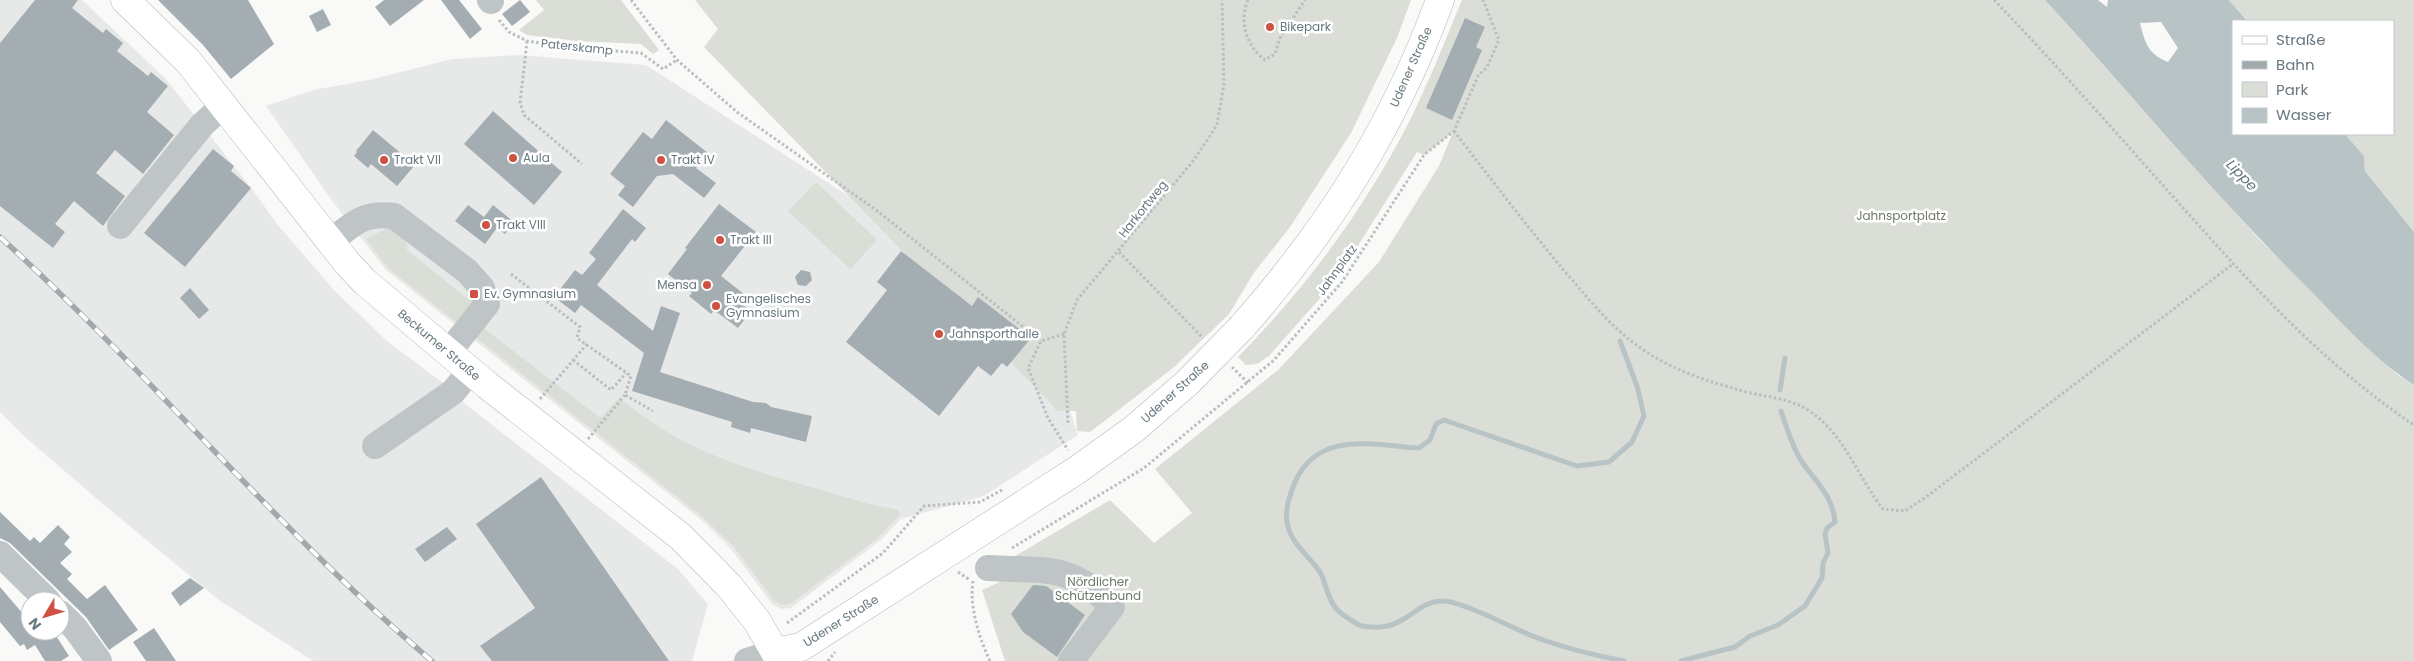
<svg xmlns="http://www.w3.org/2000/svg" width="2414" height="661" viewBox="0 0 2414 661" font-family="Poppins,sans-serif">
	<rect width="100%" height="100%" fill="#f9f9f8"/>
	<g fill="#e7e9e8">
		<path d="M0 0H82L166 79 255 193 277 224 335 291 388 342 442 382 469 407 678 569 708 604 692 661H313L219 600 103 504 25 437 0 412Z"/>
		<path d="M519 55 646 65 906 233 1048 342 1078 435 984 496 901 519 881 540 791 608 781 609 772 604 731 549 704 522 386 270 333 202 266 106 313 90 369 80 452 59Z"/>
	</g>
	<g fill="#daded7">
		<path d="M536 0H621L659 50 653 54 641 44 577 41 527 35 519 30 544 10Z"/>
		<path d="M695 0H1411L1397 38 1351 133 1290 227 1253 274 1229 314 1173 368 1090 432 1077 431 1076 411H1058L704 47 718 29Z"/>
		<path d="M1462 0H2045L2259 239 2398 375 2414 385V661H1005L982 590 1013 576 1011 563 1015 556 1110 500 1154 543 1192 513 1155 469 1279 369 1379 262 1439 166 1453 132 1424 155 1417 152 1337 279 1269 356 1257 364 1246 365 1238 357C1306 288 1365 208 1409 122 1429 82 1445 41 1462 0Z"/>
		<path d="M2229 0H2414V232L2365 171 2364 156 2345 134H2393V21H2247Z"/>
		<path d="M816 182 877 240 850 269 788 211Z"/>
		<path d="M387 228 400 229 406 232 407 250 468 299 484 296 461 326 388 268 366 239Z"/>
		<path d="M481 326 600 418 619 398C640 414 662 430 685 442 740 470 810 486 869 504L898 510 900 515 878 538 790 604 783 605 775 602 734 547 705 519 473 335Z"/>
	</g>
	<path fill="#b8c3c6" fill-rule="evenodd" d="M2045 0H2098L2107 7 2108 0H2229L2247 21H2233V134H2345L2364 156 2365 171 2414 232V385C2374 359 2341 322 2308 288 2216 197 2133 96 2045 0ZM2161 22 2178 48 2168 62C2148 54 2145 43 2140 23Z"/>
	<g fill="none" stroke-linecap="round" stroke-linejoin="round">
		<g stroke="#b8c3c6" stroke-width="5">
			<path d="M1620 341 1637 386 1644 416 1632 442 1609 462 1577 466 1444 420 1436 424 1430 440 1419 448C1374 445 1318 430 1295 482 1290 495 1285 508 1287 522 1290 543 1309 556 1320 572 1326 583 1327 597 1335 607 1339 613 1352 621 1359 625 1363 627 1368 627 1373 627 1404 630 1417 601 1442 601 1459 600 1511 627 1530 635 1560 647 1593 655 1624 661"/>
			<path d="M1780 390 1785 358"/>
			<path d="M1681 661 1735 647 1750 636 1778 625 1805 606 1822 578 1823 563 1828 553 1825 534 1827 528 1835 522C1833 496 1816 482 1802 462 1792 447 1787 428 1781 411"/>
		</g>
	</g>
	<g fill="#a4aeb2">
		<path d="M35 0H78L72 8 103 33 106 29 123 43 117 51 148 76 151 72 168 86 147 112 174 135 143 174 115 150 96 173 125 196 103 226 74 201 55 224 65 232 53 248 0 206V43Z"/>
		<path d="M158 0H248L274 44 231 79 203 45Z"/>
		<path d="M384 0H424L390 26 375 7Z"/>
		<path d="M441 0H459L482 29 470 39Z"/>
		<path d="M520 0 530 12 512 26 502 14Z"/>
		<path d="M323 9 331 25 317 32 309 16Z"/>
		<path d="M1465 18 1485 27 1476 47 1482 50 1452 120 1426 108Z"/>
		<path d="M493 111 562 172 534 205 464 144Z"/>
		<path d="M666 120 708 153 696 168 716 183 704 198 673 174 657 176 633 207 618 195 625 186 610 174 643 132 652 139Z"/>
		<path d="M373 130 415 165 397 186 371 164 368 168 354 156 357 152 356 151Z"/>
		<path d="M213 149 234 166 231 171 251 188 185 267 144 233Z"/>
		<path d="M719 204 756 232 721 276 749 298 743 305 751 311 738 328 714 310 711 314 689 296 692 293 668 274 687 249 685 248Z"/>
		<path d="M468 205 484 217 493 205 514 222 505 234 497 228 485 244 455 221Z"/>
		<path d="M623 209 646 228 635 242 632 239 597 285 653 331 661 306 680 313 660 372 753 402 766 403 771 407 812 416 806 442 751 428 750 433 731 427 732 422 632 391 644 353 581 305 575 313 554 297 575 270 582 275 596 259 589 253Z"/>
		<path d="M901 251 972 306 978 297 1031 338 1007 367 1002 363 991 376 978 366 939 416 846 342 887 290 877 282Z"/>
		<path d="M801 270 810 272 812 280 806 286 798 285 795 277Z"/>
		<path d="M190 288 209 310 199 319 180 298Z"/>
		<path d="M541 477 639 618 669 661H492L480 646 535 608 476 524Z"/>
		<path d="M0 512 30 541 34 537 40 543 58 525 70 537 64 544 72 552 60 563 72 574 67 579 87 599 105 585 138 630 109 650 86 617 10 543 0 538Z"/>
		<path d="M447 527 457 539 425 562 415 549Z"/>
		<path d="M190 578 204 588 180 606 171 593Z"/>
		<path d="M1033 585 1046 586 1085 615 1057 657 1023 632 1011 614Z"/>
		<path d="M0 587 30 622V631H53L69 656 61 661H45L35 645 27 650 24 644 20 646 0 622Z"/>
		<path d="M154 628 176 661H146L133 642Z"/>
	</g>
	<g fill="none" stroke-linecap="round" stroke-linejoin="round">
		<defs>
			<g id="major">
				<path d="M125 0 188 61 348 264 365 282 487 385 681 537 729 586 757 621 780 661"/>
				<path d="M1242 327C1330 227 1394 126 1440 0"/>
				<path d="M776 652 801 647 1077 470 1134 429 1187 383"/>
			</g>
		</defs>
		<use href="#major" stroke="#b3b9bb" stroke-width="29"/>
		<g stroke="#babec0" stroke-width="3" stroke-dasharray="2.5 2.5" stroke-linecap="butt">
			<path d="M631 0 677 60 737 112 876 210 1041 341"/>
			<path d="M1248 0C1239 21 1246 46 1265 60L1275 54 1280 38 1305 0"/>
			<path d="M1994 0C2060 68 2122 140 2185 210 2255 289 2326 366 2414 425"/>
			<path d="M499 20 509 32 527 41 575 48 641 53 663 69 677 60"/>
			<path d="M527 41 520 103 524 115 582 164"/>
			<path d="M1454 131C1491 179 1528 228 1567 274 1593 304 1612 329 1645 351 1673 370 1707 381 1739 390 1762 397 1787 397 1808 410 1844 433 1857 476 1883 509L1905 511 1926 497 2233 264"/>
			<path d="M1119 252 1203 338"/>
			<path d="M511 274 580 327 577 338 631 376 625 395 653 411"/>
			<path d="M1064 334 1041 341 1028 368 1048 418 1068 450"/>
			<path d="M573 360 611 390 626 373"/>
			<path d="M1232 367 1248 383"/>
			<path d="M540 399 587 344"/>
			<path d="M1068 423 1064 334 1077 300 1194 160 1217 125 1224 84 1222 0"/>
			<path d="M588 439 625 395"/>
			<path d="M1012 548 1144 468 1274 360 1342 282 1424 155 1454 131 1478 76 1487 67 1499 40 1483 0"/>
			<path d="M958 572 970 580"/>
			<path d="M973 581C969 606 979 638 990 661"/>
			<path d="M787 623 883 553 924 506 980 502 1002 490"/>
			<path d="M828 661 835 652"/>
		</g>
		<g stroke="#bfc4c7" stroke-width="26">
			<path d="M490 0 491 1"/>
			<path d="M120 226 202 125 224 105"/>
			<path d="M330 242C353 224 363 212 394 216L467 271 482 288 487 304 448 353"/>
			<path d="M375 446 453 392 470 371"/>
			<path d="M0 554 48 601"/>
			<path d="M988 568C1042 571 1073 563 1112 607L1071 661"/>
			<path d="M60 613 75 628 99 661"/>
			<path d="M747 661 776 652"/>
		</g>
		<use href="#major" stroke="#fff" stroke-width="28"/>
		<defs>
			<path id="rail" d="M0 237C150 373 278 531 432 661"/>
		</defs>
		<use href="#rail" stroke="#a2a9ad" stroke-width="5.5"/>
		<use href="#rail" stroke="#fff" stroke-width="4" stroke-dasharray="11" stroke-linecap="butt"/>
		<defs>
			<path id="major-bridge" d="M1187 383 1242 327"/>
		</defs>
		<use href="#major-bridge" stroke="#b3b9bb" stroke-width="29" stroke-linecap="butt"/>
		<use href="#major-bridge" stroke="#fff" stroke-width="28"/>
	</g>
	<g fill="#ce5143" stroke="#fff" stroke-width="2">
		<circle cx="1270" cy="27" r="5"/>
		<circle cx="513" cy="158" r="5"/>
		<circle cx="384" cy="160" r="5"/>
		<circle cx="661" cy="160" r="5"/>
		<circle cx="486" cy="225" r="5"/>
		<circle cx="720" cy="240" r="5"/>
		<circle cx="707" cy="285" r="5"/>
		<rect x="469" y="289" width="10" height="10" rx="2.5"/>
		<circle cx="716" cy="306" r="5"/>
		<circle cx="939" cy="334" r="5"/>
	</g>
	<g text-anchor="middle" stroke-width="5" stroke-linejoin="round" paint-order="stroke">
		<g font-size="12" fill="#67787f" stroke="#fff" text-anchor="start">
			<text x="1280" y="31">Bikepark</text>
			<text x="523" y="162">Aula</text>
			<text x="394" y="164">Trakt VII</text>
			<text x="671" y="164">Trakt IV</text>
			<text x="496" y="229">Trakt VIII</text>
			<text x="730" y="244">Trakt III</text>
			<text x="697" y="289" text-anchor="end">Mensa</text>
			<text x="484" y="298">Ev. Gymnasium</text>
			<text x="726" y="303">Evangelisches<tspan x="726" dy="14">Gymnasium</tspan></text>
			<text x="949" y="338">Jahnsporthalle</text>
		</g>
		<g font-size="12" fill="#67787f" stroke="#fff">
			<text transform="translate(577 47) rotate(6)" y="4">Paterskamp</text>
			<text transform="translate(1411 67) rotate(-66)" y="4">Udener Straße</text>
			<text transform="translate(1143 209) rotate(-51)" y="4">Harkortweg</text>
			<text transform="translate(1337 270) rotate(-54)" y="4">Jahnplatz</text>
			<text transform="translate(439 345) rotate(40)" y="4">Beckumer Straße</text>
			<text transform="translate(1175 392) rotate(-42)" y="4">Udener Straße</text>
			<text transform="translate(841 621) rotate(-32)" y="4">Udener Straße</text>
		</g>
		<g font-size="12" fill="#6c7866" stroke="#fff">
			<text x="1901" y="220">Jahnsportplatz</text>
			<text x="1098" y="586">Nördlicher<tspan x="1098" dy="14">Schützenbund</tspan></text>
		</g>
		<g font-size="14" font-style="italic" fill="#637678" stroke="#fff">
			<text transform="translate(2242 175) rotate(46)" y="5">Lippe</text>
		</g>
	</g>
	<rect x="2232" y="20" width="162" height="115" fill="#ffffff" stroke="#c2c9cc"/>
	<rect x="2242" y="36" width="25" height="8" fill="#ffffff" stroke="#c2c9cc"/>
	<text x="2276" y="45" font-size="15" fill="#67787f">Straße</text>
	<rect x="2242" y="61" width="25" height="8" fill="#a2a9ad" stroke="#c2c9cc"/>
	<text x="2276" y="70" font-size="15" fill="#67787f">Bahn</text>
	<rect x="2242" y="82" width="25" height="15" fill="#daded7" stroke="#c2c9cc"/>
	<text x="2276" y="95" font-size="15" fill="#67787f">Park</text>
	<rect x="2242" y="108" width="25" height="15" fill="#b8c3c6" stroke="#c2c9cc"/>
	<text x="2276" y="120" font-size="15" fill="#67787f">Wasser</text>
	<g transform="translate(45 616) rotate(232)"><circle r="24" fill="#ffffff" stroke="#c2c9cc"/>
	<path d="M0-4L9 19L0 12L-9 19Z" fill="#ce5143"/>
	<text y="-8" font-size="14" font-weight="bold" text-anchor="middle" fill="#67787f">N</text>
	</g>
</svg>
